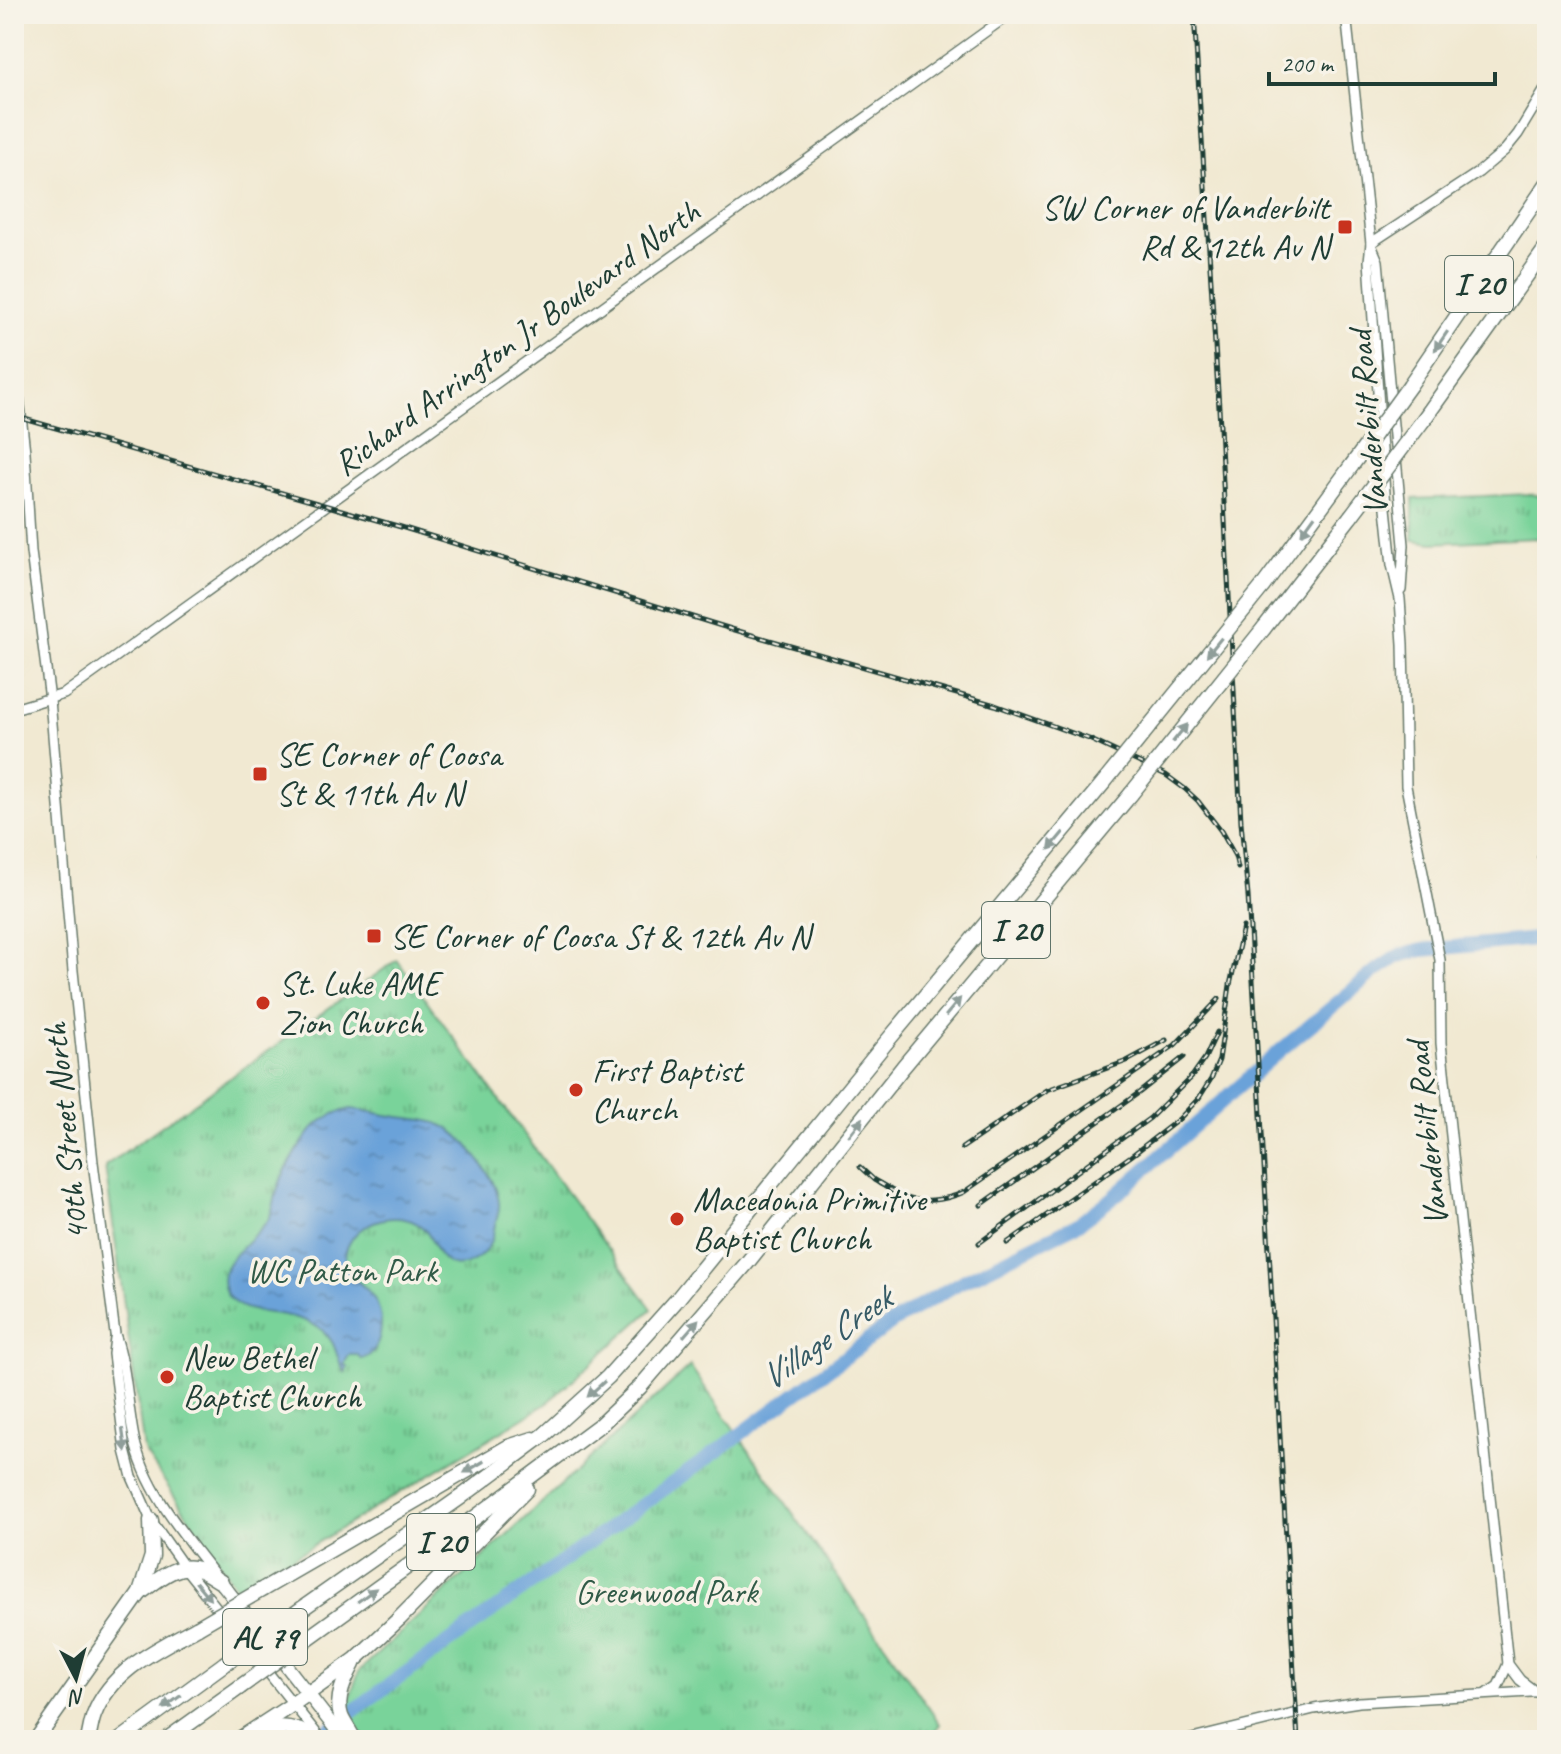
<svg xmlns="http://www.w3.org/2000/svg" width="1561" height="1754" viewBox="0 0 1561 1754" font-family="Caveat,sans-serif">
	<defs>
		<pattern id="grass-tufts" width="24" height="20" patternUnits="userSpaceOnUse" patternTransform="scale(2)"><rect width="24" height="20" fill="#79d39a"/><path d="M3 7l-1-3M5 7V3M7 7l1-3M15 17l-1-3M17 17v-4M19 17l1-3" fill="none" stroke="#63ac7e"/></pattern>
		<pattern id="water-ripples" width="26" height="14" patternUnits="userSpaceOnUse" patternTransform="scale(2)"><rect width="26" height="14" fill="#6ba2d9"/><path d="M2 4q2-2 4 0t4 0M15 11q2-2 4 0t4 0" fill="none" stroke="#5785b1"/></pattern>
	</defs>
	<rect width="100%" height="100%" fill="#f7f3e8"/>
	<filter id="ink" filterUnits="userSpaceOnUse"><feTurbulence type="fractalNoise" baseFrequency=".0125" numOctaves="2"/><feDisplacementMap in="SourceGraphic" scale="16" xChannelSelector="R" yChannelSelector="G"/><feConvolveMatrix kernelMatrix="1 2 1 2 8 2 1 2 1" color-interpolation-filters="sRGB"/></filter>
	<filter id="wash" filterUnits="userSpaceOnUse"><feTurbulence type="fractalNoise" baseFrequency=".006" numOctaves="4" result="noise"/><feDisplacementMap in="SourceGraphic" scale="32" xChannelSelector="R" yChannelSelector="G"/><feGaussianBlur stdDeviation="1.8" result="paint"/><feColorMatrix in="noise" values="0 0 0 0 0 0 0 0 0 0 0 0 0 0 0 0 0 1.4 0 .05"/><feComposite in="paint" operator="in"/></filter>
	<g filter="url(#wash)">
		<rect width="100%" height="100%" fill="#f1e9d2"/>
		<g fill="url(#grass-tufts)" stroke="#4c8867" stroke-width="2">
			<path d="M1531 494 1547 498V542L1537 538 1433 543 1413 540V499Z"/>
			<path d="M397 960 652 1309 546 1404 238 1591 144 1451 105 1166Z"/>
			<path d="M690 1366 940 1724 928 1740H365L357 1730 349 1700 359 1671Z"/>
		</g>
		<path fill="url(#water-ripples)" stroke="#457086" stroke-width="2" d="M351 1109C365 1110 379 1114 393 1116 410 1119 431 1119 446 1127 466 1138 500 1182 499 1206 499 1213 496 1221 494 1229 492 1245 485 1255 471 1262 464 1266 456 1268 448 1263 435 1256 434 1239 424 1229 404 1209 363 1218 350 1242 346 1249 344 1257 346 1265 349 1278 362 1283 369 1292 382 1306 384 1327 377 1344 374 1352 370 1357 361 1359L358 1355H349L344 1364 347 1367 345 1372C335 1358 338 1343 322 1330 312 1323 300 1318 288 1316 269 1311 238 1314 227 1294 210 1264 254 1241 268 1220 275 1209 274 1196 279 1185 282 1175 288 1167 293 1158 308 1132 319 1115 351 1109Z"/>
		<g fill="none" stroke-linecap="round" stroke-linejoin="round">
			<path stroke="#6ba2d9" stroke-width="14" d="M315 1740 368 1700 712 1455 893 1322 959 1283 1078 1224 1114 1197 1276 1054 1374 972 1398 956 1422 950 1547 938"/>
		</g>
	</g>
	<g filter="url(#ink)">
		<g fill="none" stroke-linecap="round" stroke-linejoin="round">
			<defs>
				<g id="tertiary">
					<path d="M1346 14 1371 243 1369 261 1386 508 1392 565 1400 599 1403 644 1406 786 1440 960 1441 1043 1508 1664 1520 1680 1536 1692"/>
					<path d="M1371 243 1479 172 1505 150 1518 134 1547 86"/>
					<path d="M1372 247 1378 261 1404 545 1401 590"/>
					<path d="M14 351 25 452 31 552 50 700 73 971 93 1162 115 1334C127 1368 127 1403 134 1438 145 1490 184 1535 216 1576"/>
					<path d="M14 709 64 694 1010 14"/>
					<path d="M115 1338 113 1354 125 1450 132 1477 151 1520 185 1568 321 1739"/>
					<path d="M1488 1693 1498 1686 1508 1664"/>
					<path d="M1188 1740 1314 1709 1359 1702 1547 1691"/>
				</g>
				<path id="primary" d="M221 1582 344 1740"/>
				<g id="motorway">
					<path d="M1410 385 1547 184"/>
					<path d="M1424 419 1547 247"/>
					<path d="M1263 586 1352 465"/>
					<path d="M1264 628 1351 516"/>
					<path d="M263 1589 508 1447 533 1439"/>
					<path d="M140 1593C157 1581 176 1562 198 1569 206 1572 214 1578 221 1582"/>
					<path d="M283 1622 461 1497 544 1435 608 1377 675 1302 884 1045 1105 781"/>
					<path d="M304 1641 476 1517 601 1424 640 1387 747 1263 903 1067 1131 794"/>
					<path d="M353 1664C345 1679 335 1698 341 1716 344 1724 351 1732 354 1740"/>
					<path d="M261 1730C282 1724 300 1728 317 1740"/>
					<path d="M36 1740 140 1593 152 1556 151 1520"/>
					<path d="M88 1740C90 1732 91 1723 94 1715 111 1670 158 1649 198 1627"/>
					<path d="M120 1740 224 1664"/>
					<path d="M166 1740 240 1687"/>
					<path d="M238 1740 293 1704 355 1660 399 1619 527 1489"/>
				</g>
			</defs>
			<use href="#tertiary" stroke="#68796b" stroke-width="12"/>
			<use href="#primary" stroke="#68796b" stroke-width="15"/>
			<use href="#motorway" stroke="#68796b" stroke-width="17"/>
			<use href="#tertiary" stroke="#fff" stroke-width="9"/>
			<use href="#primary" stroke="#fff" stroke-width="12"/>
			<use href="#motorway" stroke="#fff" stroke-width="14"/>
			<defs>
				<g id="rail">
					<path d="M1194 14 1219 408 1241 822 1248 896 1298 1740"/>
					<path d="M14 416 401 527 728 628 995 705 1089 739 1166 775 1185 789 1198 801 1221 831 1235 856 1238 868"/>
					<path d="M1539 857 1547 860"/>
					<path d="M962 1148 1047 1090 1127 1061 1166 1040"/>
					<path d="M860 1167 874 1180 888 1188"/>
					<path d="M879 1183C886 1187 894 1192 901 1196 919 1204 947 1200 964 1192L1175 1045 1219 999"/>
					<path d="M981 1205 1140 1092 1184 1057"/>
					<path d="M979 1243 1150 1118 1193 1075 1205 1058 1217 1032"/>
					<path d="M1007 1243 1131 1156 1179 1119 1199 1098 1211 1079 1219 1060 1230 985 1243 927"/>
				</g>
			</defs>
			<use href="#rail" stroke="#1f3d34" stroke-width="5"/>
			<use href="#rail" stroke="#f7f3e8" stroke-width="2" stroke-dasharray="6" stroke-linecap="butt"/>
			<defs>
				<g id="motorway-bridge">
					<path d="M1352 465 1410 385"/>
					<path d="M1351 516 1424 419"/>
					<path d="M1105 781 1263 586"/>
					<path d="M1131 794 1264 628"/>
					<path d="M198 1627 263 1589"/>
					<path d="M224 1664 283 1622"/>
					<path d="M240 1687 304 1641"/>
				</g>
			</defs>
			<use href="#motorway-bridge" stroke="#68796b" stroke-width="17" stroke-linecap="butt"/>
			<use href="#motorway-bridge" stroke="#fff" stroke-width="14"/>
		</g>
		<defs><path id="oneway-solid" d="M-6-.8H1V-3.2L6.5 0L1 3.2V.8H-6Z" transform="scale(2)"/></defs>
		<g fill="#8f9e9a">
			<use href="#oneway-solid" transform="translate(1441 341) rotate(124)"/>
			<use href="#oneway-solid" transform="translate(1308 525) rotate(126)"/>
			<use href="#oneway-solid" transform="translate(1214 647) rotate(129)"/>
			<use href="#oneway-solid" transform="translate(1180 733) rotate(-51)"/>
			<use href="#oneway-solid" transform="translate(1056 841) rotate(130)"/>
			<use href="#oneway-solid" transform="translate(953 1007) rotate(-50)"/>
			<use href="#oneway-solid" transform="translate(856 1127) rotate(-52)"/>
			<use href="#oneway-solid" transform="translate(691 1328) rotate(-49)"/>
			<use href="#oneway-solid" transform="translate(596 1389) rotate(138)"/>
			<use href="#oneway-solid" transform="translate(124 1440) rotate(82)"/>
			<use href="#oneway-solid" transform="translate(474 1467) rotate(150)"/>
			<use href="#oneway-solid" transform="translate(203 1591) rotate(51)"/>
			<use href="#oneway-solid" transform="translate(367 1595) rotate(-36)"/>
			<use href="#oneway-solid" transform="translate(172 1702) rotate(144)"/>
		</g>
	</g>
	<g fill="#c8321e" stroke="#f7f3e8" stroke-width="3">
		<rect x="1337" y="219" width="16" height="16" rx="4"/>
		<rect x="252" y="766" width="16" height="16" rx="4"/>
		<rect x="366" y="928" width="16" height="16" rx="4"/>
		<circle cx="263" cy="1003" r="8"/>
		<circle cx="576" cy="1090" r="8"/>
		<circle cx="677" cy="1219" r="8"/>
		<circle cx="167" cy="1377" r="8"/>
	</g>
	<g text-anchor="middle" stroke-width="7" stroke-linejoin="round" paint-order="stroke">
		<g fill="#f7f3e8" stroke="#60746a" stroke-width="2">
			<rect x="1445" y="256" width="68" height="56" rx="6"/>
			<rect x="982" y="902" width="68" height="56" rx="6"/>
			<rect x="407" y="1514" width="68" height="56" rx="6"/>
			<rect x="223" y="1609" width="84" height="56" rx="6"/>
		</g>
		<g font-size="32" font-weight="bold" fill="#1f3d34">
			<text x="1479" y="295">I 20</text>
			<text x="1016" y="941">I 20</text>
			<text x="441" y="1553">I 20</text>
			<text x="265" y="1648">AL 79</text>
		</g>
		<g font-size="34" fill="#1f3d34" stroke="#f7f3e8" text-anchor="start">
			<text x="1329" y="219" text-anchor="end">SW Corner of Vanderbilt<tspan x="1329" dy="39">Rd &amp; 12th Av N</tspan></text>
			<text x="276" y="766">SE Corner of Coosa<tspan x="276" dy="39">St &amp; 11th Av N</tspan></text>
			<text x="390" y="948">SE Corner of Coosa St &amp; 12th Av N</text>
			<text x="279" y="995">St. Luke AME<tspan x="279" dy="39">Zion Church</tspan></text>
			<text x="592" y="1082">First Baptist<tspan x="592" dy="39">Church</tspan></text>
			<text x="693" y="1211">Macedonia Primitive<tspan x="693" dy="39">Baptist Church</tspan></text>
			<text x="183" y="1369">New Bethel<tspan x="183" dy="39">Baptist Church</tspan></text>
		</g>
		<g font-size="34" fill="#1f3d34" stroke="#f7f3e8">
			<text transform="translate(516 337) rotate(-36)" y="12">Richard Arrington Jr Boulevard North</text>
			<text transform="translate(1367 423) rotate(-95)" y="12">Vanderbilt Road</text>
			<text transform="translate(65 1132) rotate(-96)" y="12">40th Street North</text>
			<text transform="translate(1426 1134) rotate(-96)" y="12">Vanderbilt Road</text>
		</g>
		<g font-size="34" fill="#315b48" stroke="#f7f3e8">
			<text x="342" y="1282">WC Patton Park</text>
			<text x="666" y="1603">Greenwood Park</text>
		</g>
		<g font-size="36" font-style="italic" fill="#365b66" stroke="#f7f3e8">
			<text transform="translate(825 1337) rotate(-35)" y="13">Village Creek</text>
		</g>
	</g>
	<rect width="1561" height="1754" fill="none" stroke="#f7f3e8" stroke-width="48"/>
	<g transform="translate(76 1678) rotate(174)" stroke="#f7f3e8" stroke-width="6" paint-order="stroke">
	<path d="M0-6L14 30L0 20L-14 30Z" fill="#1f3d34"/>
	<text y="-12" font-size="22" font-weight="bold" text-anchor="middle" fill="#1f3d34">N</text>
	</g>
	<path d="M1269 72v12h226v-12" fill="none" stroke="#1f3d34" stroke-width="4"/>
	<text x="1281" y="72" font-size="24" fill="#1f3d34" stroke="#f7f3e8" stroke-width="6" paint-order="stroke">200 m</text>
</svg>
